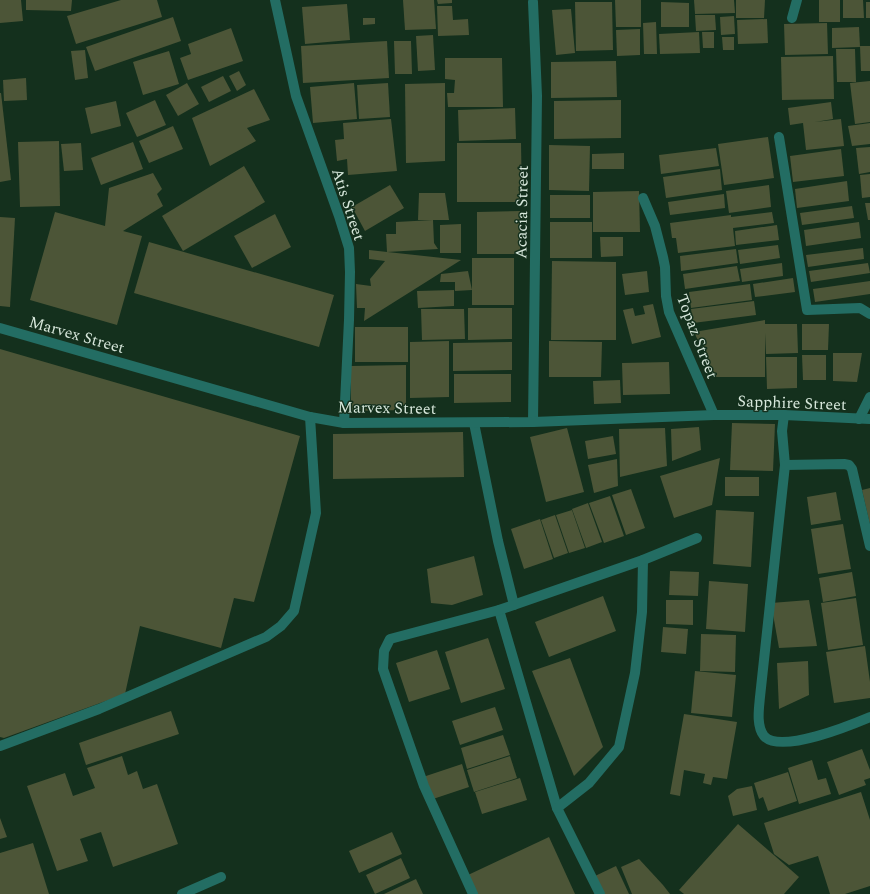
<svg xmlns="http://www.w3.org/2000/svg" width="870" height="894" viewBox="0 0 870 894" font-family="Spectral,serif">
	<rect width="100%" height="100%" fill="#14301d"/>
	<g fill="#4c5537">
		<path d="M0 0H21L23 21 0 23Z"/>
		<path d="M26 0H72L71 11 26 10Z"/>
		<path d="M121 0H157L162 17 76 44 67 16Z"/>
		<path d="M403 0H434L436 29 405 30Z"/>
		<path d="M437 0H452V3L438 4Z"/>
		<path d="M615 0H641V27H616Z"/>
		<path d="M694 0H734L735 13 695 14Z"/>
		<path d="M736 0H765L764 18H736Z"/>
		<rect x="819" y="0" width="21" height="22"/>
		<path d="M843 0H863L864 18H843Z"/>
		<path d="M575 2H612L613 50 576 51Z"/>
		<path d="M661 2 689 3V27H661Z"/>
		<rect x="866" y="2" width="4" height="16"/>
		<path d="M347 4 350 40 305 44 302 7Z"/>
		<path d="M437 6H452L453 20 468 19 469 35 438 36Z"/>
		<path d="M571 9 575 53 556 55 552 10Z"/>
		<path d="M695 15H715L716 30 696 31Z"/>
		<path d="M734 16 735 34 721 35 720 17Z"/>
		<path d="M173 17 181 41 95 71 86 47Z"/>
		<path d="M363 18H375V24L363 25Z"/>
		<path d="M767 19 768 43 738 44 737 20Z"/>
		<path d="M656 22 657 54H644L643 23Z"/>
		<path d="M827 23 828 54 785 55 784 24Z"/>
		<path d="M859 27 860 47 832 48V28Z"/>
		<path d="M231 28 243 61 188 80 180 58 191 54 188 44Z"/>
		<path d="M640 29V55L617 56 616 30Z"/>
		<path d="M699 32 700 53 660 54 659 34Z"/>
		<path d="M702 32H714V48H703Z"/>
		<path d="M433 35 435 70 418 71 416 36Z"/>
		<path d="M722 37H734V50H723Z"/>
		<path d="M387 41 389 78 303 83 301 46Z"/>
		<path d="M394 41H411L412 74H395Z"/>
		<path d="M860 46H870V71H861Z"/>
		<path d="M836 49H855L856 82H837Z"/>
		<path d="M85 50 88 78 75 80 71 51Z"/>
		<path d="M169 51 179 84 143 95 133 62Z"/>
		<path d="M833 56 834 99 782 100 781 57Z"/>
		<path d="M445 58H502L503 107H448L447 93H454L455 80 445 79Z"/>
		<path d="M616 61 617 97 551 98V62Z"/>
		<path d="M239 71 246 85 237 91 229 76Z"/>
		<path d="M223 76 231 91 209 102 201 87Z"/>
		<path d="M26 78 27 100 4 101 3 80Z"/>
		<path d="M870 81V122L855 124 850 83Z"/>
		<path d="M187 83 199 104 178 116 166 95Z"/>
		<path d="M354 83 357 119 313 123 310 87Z"/>
		<path d="M388 83 390 117 359 119 357 85Z"/>
		<path d="M445 83V161L406 163 405 84Z"/>
		<path d="M254 89 270 120 247 128 256 141 210 166 192 118Z"/>
		<path d="M0 93H1L11 180 0 182Z"/>
		<path d="M155 100 166 125 137 137 126 113Z"/>
		<path d="M621 100V138L554 139V101Z"/>
		<path d="M116 101 121 126 91 134 85 108Z"/>
		<path d="M831 102 833 119 815 122 841 119 844 146 806 150 803 123 790 125 788 108Z"/>
		<path d="M515 108 516 139 459 141 458 110Z"/>
		<path d="M391 119 397 171 348 175 347 159 337 161 335 140 344 139 343 123Z"/>
		<path d="M870 123V144L852 146 848 126Z"/>
		<path d="M173 126 183 149 149 163 139 141Z"/>
		<path d="M768 137 774 178 724 185 718 144Z"/>
		<path d="M59 141 60 206 20 207 18 142Z"/>
		<path d="M133 142 143 169 101 185 91 158Z"/>
		<path d="M81 143 83 170 64 171 61 144Z"/>
		<path d="M457 143H521L522 202H457Z"/>
		<path d="M549 145 590 146 589 191 549 190Z"/>
		<path d="M870 147V172L859 174 856 148Z"/>
		<path d="M716 148 719 166 661 174 659 155Z"/>
		<path d="M841 149 844 176 793 182 790 156Z"/>
		<path d="M624 153V169H592V154Z"/>
		<path d="M244 166 265 202 183 251 162 216Z"/>
		<path d="M720 169 722 190 666 198 663 177Z"/>
		<path d="M153 173 162 189 157 194 163 206 123 231 142 236 117 325 30 300 55 212 105 226 109 188Z"/>
		<path d="M870 174V197L862 198 860 175Z"/>
		<path d="M847 181 849 201 797 208 795 189Z"/>
		<path d="M390 185 404 208 365 231 352 207Z"/>
		<path d="M769 185 771 207 729 213 726 191Z"/>
		<path d="M639 191 640 232H593V192Z"/>
		<path d="M419 193H445L449 220H418Z"/>
		<path d="M724 194 725 208 670 215 668 202Z"/>
		<rect x="550" y="195" width="40" height="23"/>
		<path d="M865 203H870V220H868Z"/>
		<path d="M852 206 854 218 802 225 800 213Z"/>
		<path d="M520 211V254H477V212Z"/>
		<path d="M772 212 774 223 733 228 735 246 678 253 676 238H672L670 223 731 215V217Z"/>
		<path d="M275 214 291 247 252 268 234 236Z"/>
		<path d="M0 217 15 218 10 307 0 306Z"/>
		<path d="M433 220 434 243 438 249 387 252 386 234H396V222Z"/>
		<rect x="550" y="222" width="42" height="36"/>
		<path d="M859 222 861 238 806 246 804 230Z"/>
		<path d="M461 224V253H440V225Z"/>
		<path d="M777 225 779 240 736 245 735 231Z"/>
		<path d="M600 237H623V256L601 257Z"/>
		<path d="M149 242 334 295 319 347 134 293Z"/>
		<path d="M778 245 780 258 740 264 738 250Z"/>
		<path d="M863 248 864 259 808 267 806 255Z"/>
		<path d="M736 249 738 263 681 271 680 256Z"/>
		<path d="M369 250 461 260 364 321 365 308H357L356 284 371 286 370 279 385 261 369 259Z"/>
		<path d="M472 258H514V305H472V290L455 291V282H440L441 274 468 271 472 290Z"/>
		<path d="M552 261 616 262V340H551Z"/>
		<path d="M782 263 783 276 742 282 740 269Z"/>
		<path d="M868 263 870 273 811 282 809 271Z"/>
		<path d="M737 266 740 281 685 289 683 274Z"/>
		<path d="M647 271 649 292 625 295 622 274Z"/>
		<path d="M793 278 795 292 755 297 753 284Z"/>
		<path d="M870 281V294L815 302 813 289Z"/>
		<path d="M750 284 752 300 691 308 689 292Z"/>
		<path d="M454 290V306L418 308 417 291Z"/>
		<path d="M754 301 756 315 693 323 691 309Z"/>
		<path d="M653 304 661 337 632 344 623 310 633 308 635 316 645 314 643 306Z"/>
		<path d="M468 308H512V339L468 340Z"/>
		<path d="M421 309H464L465 339 422 340Z"/>
		<path d="M765 320V324H797L798 353 766 354 765 333V377H715L694 332Z"/>
		<path d="M802 324H829L828 350H802Z"/>
		<rect x="355" y="327" width="53" height="35"/>
		<path d="M449 341V397L410 398V342Z"/>
		<path d="M549 341 602 342 601 377H549Z"/>
		<path d="M512 342V370L453 371V343Z"/>
		<path d="M0 349 300 436 254 602 234 598 221 648 140 626 125 694 4 738 0 737Z"/>
		<path d="M833 353H862L857 382 833 381Z"/>
		<path d="M802 355H826V380H803Z"/>
		<path d="M766 357H797V388L767 389Z"/>
		<path d="M669 362 670 394 623 395 622 363Z"/>
		<path d="M406 365V410L351 411V366Z"/>
		<path d="M454 374H511V402L454 403Z"/>
		<path d="M620 380 621 403 594 404 593 381Z"/>
		<path d="M732 423 775 424 773 471 730 470Z"/>
		<path d="M699 427 701 450 672 461 671 429Z"/>
		<path d="M567 428 584 492 546 502 530 437Z"/>
		<path d="M665 428 667 466 620 477 619 429Z"/>
		<path d="M463 432 464 477 333 479V434Z"/>
		<path d="M613 436 616 454 588 459 585 441Z"/>
		<path d="M720 458 712 505 674 518 660 476Z"/>
		<path d="M617 459 618 486 594 493 588 465Z"/>
		<rect x="725" y="477" width="34" height="19"/>
		<path d="M870 488V525L862 490Z"/>
		<path d="M631 489 645 528 626 535 612 495Z"/>
		<path d="M836 492 841 520 811 525 807 497Z"/>
		<path d="M610 496 624 536 604 543 589 503Z"/>
		<path d="M588 503 602 542 586 548 572 509Z"/>
		<path d="M572 510 585 548 569 553 556 515Z"/>
		<path d="M716 510 754 512 751 567 713 564Z"/>
		<path d="M555 515 568 553 554 558 541 520Z"/>
		<path d="M540 519 553 559 524 569 511 529Z"/>
		<path d="M843 524 851 569 818 574 811 529Z"/>
		<path d="M474 556 483 595 452 605 431 603 427 569Z"/>
		<path d="M670 571 699 572 698 596 669 595Z"/>
		<path d="M852 572 856 596 823 602 819 578Z"/>
		<path d="M709 581 748 584 745 632 706 629Z"/>
		<path d="M603 596 616 631 549 657 535 622Z"/>
		<path d="M856 598 863 645 828 650 821 603Z"/>
		<path d="M666 600H693V625L666 624Z"/>
		<path d="M809 600 817 646 779 648 771 603Z"/>
		<path d="M663 627 688 629 686 654 661 652Z"/>
		<path d="M701 634 736 635 735 672 700 671Z"/>
		<path d="M488 638 505 689 461 703 445 652Z"/>
		<path d="M865 646 870 682V698L834 703 826 652Z"/>
		<path d="M437 650 450 689 409 702 396 663Z"/>
		<path d="M570 658 603 747 574 776 532 671Z"/>
		<path d="M808 661 809 695 779 709 777 663Z"/>
		<path d="M695 671 736 675 732 717 691 713Z"/>
		<path d="M495 707 503 730 460 745 452 721Z"/>
		<path d="M171 711 179 734 86 765 79 743Z"/>
		<path d="M684 714 737 722 727 779 713 777 711 785 703 783 705 774 684 770 680 796 670 794Z"/>
		<path d="M503 735 510 755 467 769 461 748Z"/>
		<path d="M862 749 870 770V778L864 780 866 785 839 795 827 762Z"/>
		<path d="M122 756 128 775 137 771 143 789 157 784 178 844 113 867 101 832 80 839 88 861 57 871 27 786 65 773 73 796 95 788 87 768Z"/>
		<path d="M510 756 517 778 474 792 467 770Z"/>
		<path d="M812 760 818 780 826 778 831 794 799 804 788 768Z"/>
		<path d="M462 764 469 787 430 800 423 777Z"/>
		<path d="M788 772 797 801 768 811 763 797 759 799 754 783Z"/>
		<path d="M520 778 527 800 482 814 475 792Z"/>
		<path d="M752 786 757 810 733 816 728 796 737 789Z"/>
		<path d="M861 792 870 820V886L845 894H830L818 856 789 865 774 854 764 823Z"/>
		<path d="M0 818 7 837 0 839Z"/>
		<path d="M738 824 799 877 784 894H684L679 890Z"/>
		<path d="M392 832 402 854 359 873 349 851Z"/>
		<path d="M549 837 575 894H477L468 875Z"/>
		<path d="M33 843 49 894H0V853Z"/>
		<path d="M401 858 410 878 375 894 366 875Z"/>
		<path d="M639 859 663 885 670 894H632L621 867Z"/>
		<path d="M616 866 629 894H604L595 876Z"/>
		<path d="M416 879 423 894H384Z"/>
	</g>
	<g fill="none" stroke-linecap="round" stroke-linejoin="round">
		<g stroke="#236d63" stroke-width="10">
			<path d="M784 415 782 431 785 465 760 697C759 708 756 726 764 736 780 754 851 725 870 717"/>
			<path d="M474 423 498 541 514 605"/>
			<path d="M785 465 844 464 849 465 852 469 870 546"/>
			<path d="M499 610 557 808 600 894"/>
			<path d="M0 746 99 709 266 637 281 626 294 611 316 513 310 417"/>
			<path d="M557 808 589 783 619 747 635 673 642 612 643 560"/>
			<path d="M473 894 424 786 383 669 384 651 390 639 499 610 643 560 697 538"/>
		</g>
		<g stroke="#236d63" stroke-width="10">
			<path d="M275 0 296 96 339 216 349 248 350 272 349 320 344 423"/>
			<path d="M533 2 537 96 533 422"/>
			<path d="M792 18 797 0"/>
			<path d="M779 137 807 310 860 308 870 314"/>
			<path d="M643 198 655 226 663 257 665 267 666 296 669 312 714 415"/>
			<path d="M0 328 310 417 344 423 533 422 714 415H784L870 419"/>
			<path d="M859 419 870 397"/>
			<path d="M182 894 221 877"/>
		</g>
	</g>
	<g text-anchor="middle" stroke-width="3" stroke-linejoin="round" paint-order="stroke">
		<g font-size="16" fill="#d7e7db" stroke="#14301d">
			<text transform="translate(349 204) rotate(72)" y="6">Atis Street</text>
			<text transform="translate(521 212) rotate(-89)" y="6">Acacia Street</text>
			<text transform="translate(77 334) rotate(16)" y="6">Marvex Street</text>
			<text transform="translate(698 336) rotate(69)" y="6">Topaz Street</text>
			<text transform="translate(792 402) rotate(2)" y="6">Sapphire Street</text>
			<text transform="translate(387 407) rotate(1)" y="6">Marvex Street</text>
		</g>
	</g>
</svg>
